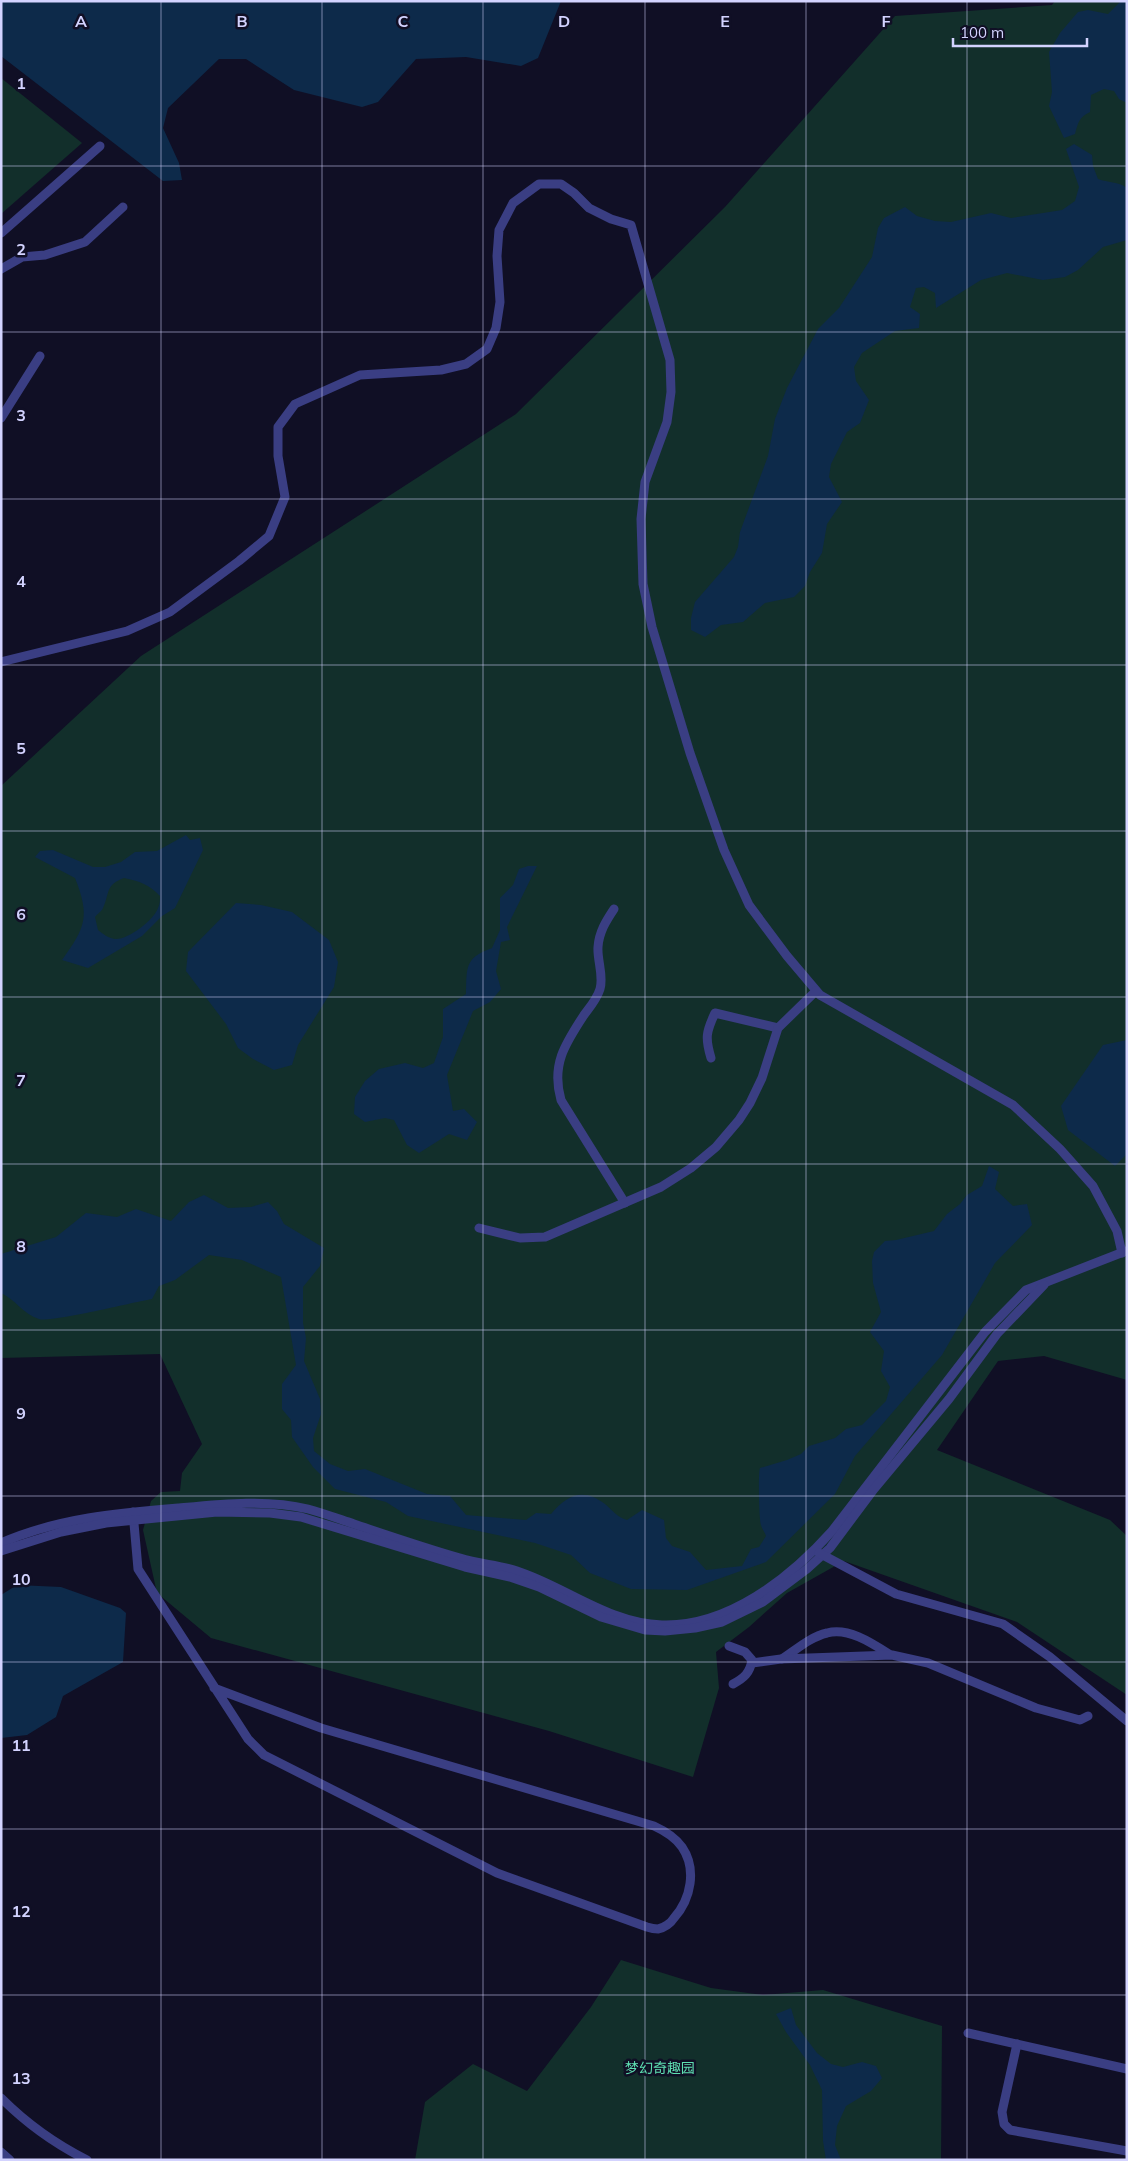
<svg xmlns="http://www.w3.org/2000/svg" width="1128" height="2161" viewBox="0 0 1128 2161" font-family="Mulish,'Noto Sans SC',sans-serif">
	<rect width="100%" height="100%" fill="#100f25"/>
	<g fill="#122f2b">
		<path d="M1055 1H1127V1380L1044 1356 998 1361 937 1450 1110 1520 1127 1536V1695L1017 1622 844 1561 787 1593 749 1627 716 1652 719 1688 693 1777 549 1731 211 1638 157 1593 143 1530 151 1501 161 1492 180 1491 182 1473 202 1444 160 1354 1 1358V786L141 656 516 414 725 207 895 16 1052 5Z"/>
		<path d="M1 78 82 143 1 214Z"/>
		<path d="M621 1960 711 1988 763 1995 823 1990 942 2026 941 2160H415L425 2102 473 2064 527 2091 591 2007Z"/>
	</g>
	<g fill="#0d2a4a" fill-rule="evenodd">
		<path d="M1 1H561L538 58 521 66 466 57 416 59 378 102 362 107 294 90 246 59H219L168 108 163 128 179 163 182 180 163 181 1 56Z"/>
		<path d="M1121 1H1127V103L1119 99 1114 91 1104 89 1091 95 1090 112C1079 117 1078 123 1075 134L1064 138 1049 106 1052 92 1049 52 1060 33 1078 12 1088 10 1108 14Z"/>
		<path d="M1074 144 1092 155 1093 166 1098 179C1108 183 1118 181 1127 188V240L1103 247 1078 270 1065 277 1043 280 1007 273 981 280 936 308 935 293 924 287 916 288 910 307 920 314 919 328 895 331 862 353 854 367 856 381 869 400 860 423 847 432 831 464 829 477 842 502 827 524 822 553 810 572 805 586 794 597 765 603 743 622 721 625 705 637 691 630V618L695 602 734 557 738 547 740 532 768 456 775 419 787 388 818 329 839 308 872 257 878 228 884 218 905 207 917 216 935 221 951 222 991 213 1011 218 1062 210 1075 201 1079 187 1066 149Z"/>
		<path d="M186 835 190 840 200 838 203 850 175 908 162 916 142 936 88 968 62 960C86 927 90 916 75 878L35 857 40 851 53 850 93 867H105L121 862 135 852 157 851ZM124 878C139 881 150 885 160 896 160 900 160 904 158 908 154 920 128 940 115 939 108 938 103 934 98 930L95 917C97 914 102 911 103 908 110 893 105 885 124 878Z"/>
		<path d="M528 866H537L507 927 510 940 501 942 496 971 501 989 490 1002 473 1011 447 1075 453 1111 464 1109 477 1122 467 1140 449 1134 419 1153 407 1145 394 1120 385 1118 365 1122 354 1114 355 1097 365 1081 379 1069 405 1063 423 1068 434 1063 443 1037V1009L466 994C467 968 464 958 492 948L500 930V898L513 885 519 869Z"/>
		<path d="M236 903 261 905 292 912 329 940 338 962 334 987 298 1045 292 1065 274 1070 253 1059 238 1048 226 1024 186 971 188 952Z"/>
		<path d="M1127 1040V1154L1115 1166 1068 1130 1061 1106 1103 1045Z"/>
		<path d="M989 1166 999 1172 995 1189 1013 1206 1027 1204 1032 1225 995 1263 942 1355 855 1456 835 1494 766 1562 687 1590 631 1589 590 1573 571 1555 535 1543 408 1516 386 1502 335 1489 313 1467 292 1437 291 1420 282 1409V1384L296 1365 281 1277 242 1260 209 1255 175 1280 159 1286 152 1299C134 1302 50 1323 39 1319 23 1314 15 1299 1 1293V1254L56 1237 86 1213 117 1217 136 1209 171 1221 189 1202 204 1195 228 1208 251 1207 268 1202 277 1211 284 1224 324 1248 320 1266 303 1287V1323L306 1338 304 1361 320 1399 321 1414 313 1438 314 1451 330 1464 348 1471 365 1469 427 1494 450 1496 466 1515 526 1520 536 1513 551 1514C567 1495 583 1487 605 1504 613 1511 617 1517 627 1520L642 1510 664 1520 666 1538 672 1546 690 1552 706 1570 742 1566 751 1549 759 1547 766 1536C765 1533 762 1529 761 1525 759 1520 758 1472 760 1468L787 1460 801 1454 809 1446 835 1438 846 1429 862 1425 886 1401 890 1387 881 1371 884 1351 870 1332 881 1312 873 1283 872 1261 874 1252 885 1241 896 1240 934 1231 947 1214 960 1204 967 1195 982 1186Z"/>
		<path d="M17 1585 61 1587 120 1608 126 1613 123 1662 63 1696 56 1717 27 1735 1 1738V1595Z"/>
		<path d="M791 2008 796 2025 817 2053 831 2064 843 2067 862 2062 876 2066 882 2078 871 2091 846 2106 837 2126 835 2145 841 2160H826L823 2141 822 2090 810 2065 786 2032 776 2014Z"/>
	</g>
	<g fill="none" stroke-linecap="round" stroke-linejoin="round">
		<g stroke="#3a3e83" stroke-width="9">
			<path d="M1 233 100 146"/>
			<path d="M1 269 22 257 45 255 85 242 123 207"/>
			<path d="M1 418 40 356"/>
			<path d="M1 662 127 631 170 612 239 561 269 536 285 497 278 456V427L295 404 360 375 441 370 466 364 487 349 496 328 500 302 497 256 499 230 513 203 539 184H561L574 193 589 208 611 219 631 225 670 360 671 392 667 422 645 482 641 519 643 584 652 627 690 753 724 850 749 905 787 956 820 995 1013 1105 1060 1149 1093 1186 1117 1231 1122 1253"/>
			<path d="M614 909C606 921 599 932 598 947 597 960 604 976 600 989 597 999 590 1007 584 1015 565 1044 551 1065 561 1100L625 1203"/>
			<path d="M711 1058C705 1038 706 1032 715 1013L778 1028"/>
			<path d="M479 1228 520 1238 545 1237 661 1187 691 1168 716 1147 739 1120 750 1103 762 1078 778 1028 816 991"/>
			<path d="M133 1512 138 1569 248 1739 264 1755 497 1873 647 1927C650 1928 655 1929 658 1929 664 1928 671 1923 674 1918 691 1899 697 1869 682 1847 675 1837 665 1831 654 1826L321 1728 214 1688"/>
			<path d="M1 1543C58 1518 119 1513 179 1508 221 1504 267 1499 308 1509 323 1513 339 1519 354 1524 390 1536 425 1548 460 1558 479 1564 499 1565 517 1571 566 1587 608 1623 662 1625 728 1627 790 1578 832 1531L985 1332 1026 1290 1126 1251"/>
			<path d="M1 1551 61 1532 106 1523 217 1512 270 1513 301 1517 465 1567 510 1577 539 1587 601 1617 645 1630 665 1631 695 1628 722 1622 763 1602 807 1569 830 1548 874 1489 949 1399 997 1334 1044 1285"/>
			<path d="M819 1553 896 1594 1003 1624 1050 1657 1127 1721"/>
			<path d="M729 1646 745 1652 752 1660C750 1673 744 1678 733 1684"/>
			<path d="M782 1659C796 1650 810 1637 827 1633 848 1627 872 1643 889 1654"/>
			<path d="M752 1663 781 1659 892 1655 928 1663 1036 1708 1080 1720 1088 1716"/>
			<path d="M968 2033 1127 2069"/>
			<path d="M1017 2044 1002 2112 1004 2124 1010 2130 1127 2151"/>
			<path d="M1 2098C26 2123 55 2144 87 2160"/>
			<path d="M1 2152 10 2160"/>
		</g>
	</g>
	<path fill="none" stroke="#d3d3ff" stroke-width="1" stroke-opacity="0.55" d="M161 1V2160M322 1V2160M483 1V2160M645 1V2160M806 1V2160M967 1V2160M1 166H1127M1 332H1127M1 499H1127M1 665H1127M1 831H1127M1 997H1127M1 1164H1127M1 1330H1127M1 1496H1127M1 1662H1127M1 1829H1127M1 1995H1127"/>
	<g text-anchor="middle" stroke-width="5" stroke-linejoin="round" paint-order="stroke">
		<g font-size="14" fill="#5edfb2" stroke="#100f25">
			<text x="660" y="2073">梦幻奇趣园</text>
		</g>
	</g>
	<g font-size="16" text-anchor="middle" font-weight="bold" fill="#d3d3ff" stroke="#100f25" stroke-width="5" stroke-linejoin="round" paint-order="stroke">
		<text x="81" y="27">A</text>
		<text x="242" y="27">B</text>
		<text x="403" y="27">C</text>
		<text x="564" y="27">D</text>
		<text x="725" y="27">E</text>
		<text x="886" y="27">F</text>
		<text x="21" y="89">1</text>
		<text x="21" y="255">2</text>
		<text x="21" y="421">3</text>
		<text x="21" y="587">4</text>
		<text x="21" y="754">5</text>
		<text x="21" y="920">6</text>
		<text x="21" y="1086">7</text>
		<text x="21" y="1252">8</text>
		<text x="21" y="1419">9</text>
		<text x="21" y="1585">10</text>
		<text x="21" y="1751">11</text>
		<text x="21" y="1917">12</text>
		<text x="21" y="2084">13</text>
	</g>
	<rect width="1128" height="2161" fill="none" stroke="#d3d3ff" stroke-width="5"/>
	<path d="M953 38v8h134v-8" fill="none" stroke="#d3d3ff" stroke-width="2.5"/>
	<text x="960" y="38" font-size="15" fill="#d3d3ff" stroke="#100f25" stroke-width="4" paint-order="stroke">100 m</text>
</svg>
